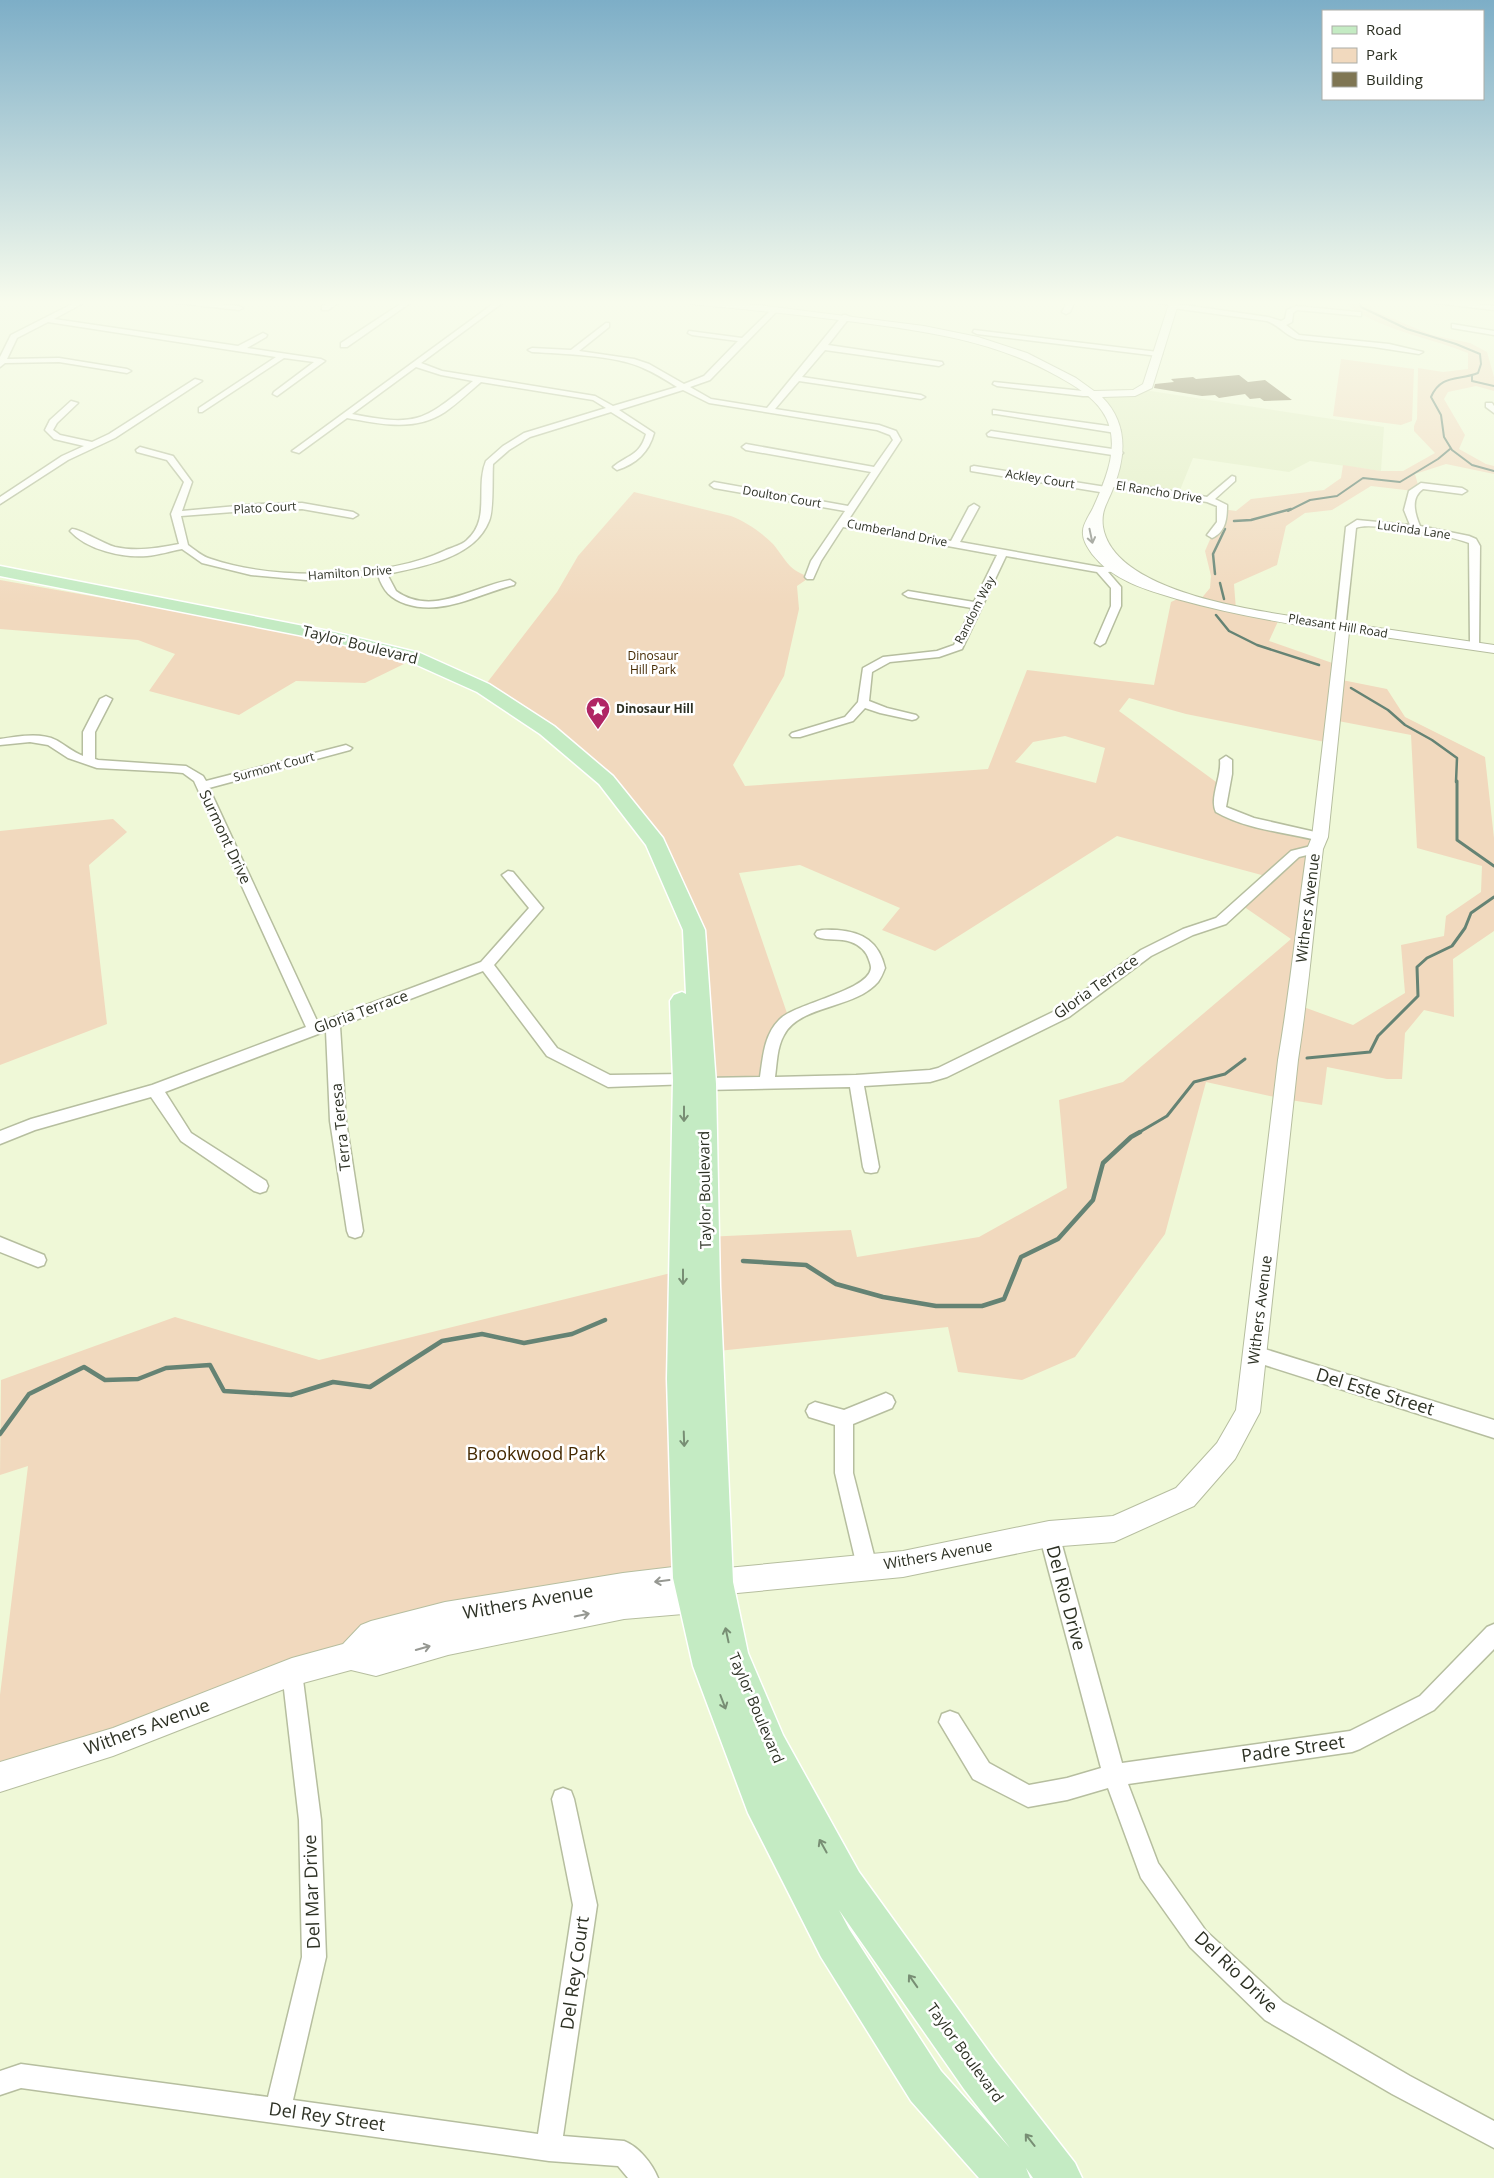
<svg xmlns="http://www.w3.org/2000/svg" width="1494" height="2178" viewBox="0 0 1494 2178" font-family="'Open Sans',sans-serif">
	<rect width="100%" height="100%" fill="#eff8d7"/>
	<path fill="#e3eec6" d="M1144 390 1384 427 1381 471 1310 461 1289 472 1193 458 1178 495 1109 483 1116 430 1093 394Z"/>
	<g fill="#f1d9be" fill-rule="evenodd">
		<path d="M1342 301H1367L1372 310 1432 335 1470 343 1487 352 1494 377V391L1476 386 1448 392 1444 399 1465 435 1459 449 1486 464 1494 466V474L1446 464 1415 474 1418 485 1414 491 1371 486 1332 510 1305 513 1286 526 1277 565 1234 584 1236 610 1280 617 1269 641 1338 665 1337 679 1387 689 1405 717 1485 757 1494 838V931L1453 959 1454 1017 1424 1010 1405 1033 1402 1079H1387L1327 1067 1322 1105 1284 1099 1206 1082 1165 1234 1075 1357 1022 1380 958 1372 948 1327 708 1352 705 1237 851 1230 857 1257 979 1237 1067 1188 1059 1100 1123 1082 1291 939 1240 904 1269 877 1117 836 935 951 882 930 900 908 800 865 739 873 789 1019 778 1032 767 1082 704 1084 694 930 656 843 606 780 483 688 557 592 578 556 634 492 731 516C746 522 761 532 773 544 787 561 788 570 810 577L797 586 799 609 784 676 733 765 745 786 988 769 1027 670 1154 685 1171 602 1184 596 1200 600 1210 588 1211 576 1205 551 1212 535 1222 522V509L1236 511 1251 499 1324 490 1341 478 1343 465 1381 471H1403L1435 453 1414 431V426L1417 419 1418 368 1443 372 1468 369V353C1425 336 1378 330 1342 301ZM1129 698 1186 714 1330 743 1333 720 1411 735 1417 848 1482 866 1481 892 1446 916 1444 936 1401 945 1405 993 1353 1025 1298 1005 1320 837 1220 809 1223 787 1119 711ZM1065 736 1105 748 1096 783 1015 762 1033 742Z"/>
		<path d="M1341 359 1414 369 1412 421 1401 425 1333 416Z"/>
		<path d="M0 580 165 609 325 641 406 663 365 683 296 681 239 715 149 691 175 654 138 640 0 629Z"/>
		<path d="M113 819 127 832 89 865 107 1024 0 1065V831Z"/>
		<path d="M683 1270 690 1578 445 1616 0 1777V1695L28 1466 0 1475 1 1380 175 1317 319 1360Z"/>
	</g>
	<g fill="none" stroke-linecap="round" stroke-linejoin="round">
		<g stroke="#658374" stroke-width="2">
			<path d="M1359 301 1361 307 1407 329 1456 344 1480 354 1481 364 1478 373C1458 381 1441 374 1431 397L1441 415 1444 437 1452 450 1472 465 1494 471"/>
			<path d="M1472 376V381L1494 386"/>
			<path d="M1288 511 1310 500 1337 496 1363 478 1400 482 1438 459 1450 449"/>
		</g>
		<g stroke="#658374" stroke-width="2.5">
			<path d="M1234 521 1251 520 1291 509"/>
			<path d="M1215 574 1213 554 1225 529"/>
			<path d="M1220 583 1224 599"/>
			<path d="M1216 615 1229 631 1257 645 1319 665"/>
			<path d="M1351 688 1388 710 1405 725 1432 740 1457 758 1456 782"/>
		</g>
		<g stroke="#658374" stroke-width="3">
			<path d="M1457 781V840L1494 866"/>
			<path d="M1307 1058 1370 1052 1378 1036 1418 996 1417 967 1427 958 1452 946 1465 928 1471 913 1494 897"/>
			<path d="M1138 1133 1167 1116 1194 1082 1225 1074 1245 1059"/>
		</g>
		<g stroke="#658374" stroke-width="4.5">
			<path d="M743 1261 806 1265 836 1284 883 1297 936 1306H982L1004 1299 1021 1257 1058 1239 1093 1200 1103 1163 1131 1137 1140 1132"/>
			<path d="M0 1434 29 1394 84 1367 105 1380 138 1379 166 1368 210 1365 224 1391 291 1395 333 1382 370 1387 442 1341 482 1334 524 1343 572 1334 605 1320"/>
		</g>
	</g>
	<path fill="#7f7653" d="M1239 375 1248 382 1265 380 1292 400 1264 401 1260 398 1250 399 1245 394 1219 398 1215 395 1202 396 1154 388 1155 384 1174 382 1171 379 1193 377 1196 379Z"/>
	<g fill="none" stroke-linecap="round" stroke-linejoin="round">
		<defs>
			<g id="minor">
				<path d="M78 301H87L54 319 238 346 263 333 267 335 266 337 247 348 321 359 325 361 277 396 273 394 274 392 314 362 284 358 202 412H199V408L276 357 48 322 17 338 7 359 59 358 127 369 131 371 127 373 59 362 5 363 0 367V357L11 335Z"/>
				<path d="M173 301H192L239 306 243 308 239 310 177 303Z"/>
				<path d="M333 301H341L328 310H322V306Z"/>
				<path d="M405 301H413L347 347H341V343Z"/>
				<path d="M497 301H505L421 363 442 371 595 396 613 406 677 387C666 380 655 373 643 368 615 355 563 354 532 352L528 350 532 348 571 350 606 323H609V327L579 351 634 359 649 364 684 384 704 376 738 341 692 335 688 333 689 331 742 338 773 308 777 310 776 312 710 380 690 387 711 399 767 408 843 315H846L850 317 828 345 942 362 943 364 939 366 825 350 802 377 921 395 925 397 921 399 799 381 775 409 879 425 896 431 901 440 847 522 951 541 969 507 974 504 979 507 960 542 1100 567 1127 566V570L1108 572 1121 587V606L1105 643 1100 646 1095 643 1111 606V588L1097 572 1006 556 962 649 939 657 890 662 872 672 869 701 887 708 916 715 918 717 916 719 912 720 880 713 865 708 853 721 800 737H792L790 735 792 733 845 717 858 702 863 668 883 657 937 651 954 645 972 608 908 597 903 594 908 591 974 602 997 555 843 527 821 561 813 579H807L805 577 811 561 845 511 714 488 710 485 714 482 848 506 871 472 746 450 742 447 746 444 874 467 893 440 890 435 877 430 709 403 683 390 619 410 654 433C649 452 636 464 617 470L613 467C627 455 640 456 646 434L611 412 530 437 509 450 493 464C492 477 494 510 489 521 475 558 421 567 387 574L396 591C432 617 472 587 510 580L515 583 514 585C478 594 443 616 406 604 391 599 383 591 378 575L306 580 251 575 202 563 182 549C171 551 159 555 147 556 123 558 87 550 70 531L72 529C78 528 104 544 115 547 137 552 157 548 179 544L171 514 184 482 167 460 137 452 136 450 140 447 173 456 192 482 182 511 259 504 302 503 353 512 358 515 353 518 302 509 259 510 181 516 188 545C195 550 203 557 211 559 275 581 385 579 446 550 453 547 462 545 467 540 491 519 475 487 486 461L503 446 524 433 606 408 593 400 481 382C469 392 458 403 445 412 415 432 380 424 347 418L299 453 292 451ZM416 367 441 375 473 381C423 421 418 427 352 414Z"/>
				<path d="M1068 301H1075L1070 312 1066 314 1062 312Z"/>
				<path d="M1148 301H1177V304L1268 317 1281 321 1285 319 1287 310 1296 306 1358 312H1361V316L1297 310 1293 313 1292 322 1286 325 1299 335 1389 344 1423 352 1419 354 1374 347 1297 339C1285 335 1280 326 1267 321L1173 308H1170V305Z"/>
				<path d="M1431 301H1449L1494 306V310L1435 303Z"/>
				<path d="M1452 324 1494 331V335L1452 328Z"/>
				<path d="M974 330 1158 352 1162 354 1158 356 977 334 973 332Z"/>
				<path d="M195 379 202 381 115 438 68 460 0 504V497L62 456 84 446 54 439 45 430 50 420 71 401 78 403 57 423 53 430 60 435 92 442 109 434Z"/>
				<path d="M994 382 1093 392 1097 394 1093 396H1083L997 386 993 384Z"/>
				<path d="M1486 403H1492L1494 406V413L1486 407Z"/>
				<path d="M993 410 1116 427 1120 430 1116 433 996 414H993Z"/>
				<path d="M991 431 1119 450 1123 453 1119 456 988 436 987 434Z"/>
				<path d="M974 466 1106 487 1110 490 1106 493 971 471V467Z"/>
				<path d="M1232 476 1235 477V481L1215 499 1227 505C1227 518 1226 532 1212 538L1207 535 1217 522V506L1207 502 1108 486 1104 483 1108 480 1207 497Z"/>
				<path d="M1421 483 1462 488 1467 491 1462 494 1423 489C1410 498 1415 514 1420 526L1469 536 1476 539 1480 546 1479 648 1475 649 1470 646 1469 543C1454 536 1367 521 1356 528L1346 621 1348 627 1343 630 1338 627 1336 621 1346 527 1357 520 1410 525 1404 510 1409 491Z"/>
				<path d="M106 696 112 699 95 732V759L98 760 186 766 203 776 206 781 346 745 352 748 350 750 209 788 318 1023 481 962 529 908 502 875 508 871 513 872 543 908 494 965 557 1048 610 1075 685 1074 690 1076 692 1080 690 1084 608 1087 547 1056 483 971 340 1026 346 1121 363 1231 361 1236 355 1238 349 1236 347 1231 330 1121 326 1031 165 1092 191 1133 266 1181 268 1186 266 1191 260 1193 254 1191 181 1141 151 1097 35 1130 0 1144V1131L31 1119 152 1085 306 1027 194 781 183 773 172 772 97 768 68 758 48 745 30 742 0 745V739C17 737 39 732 56 740 65 745 73 752 83 756V732L100 699Z"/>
				<path d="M1226 756 1232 760V774L1226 807 1254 818 1324 834 1326 837 1324 840 1320 841C1286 832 1247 830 1216 812 1209 799 1222 776 1220 760Z"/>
				<path d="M1315 845 1321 849 1319 852 1299 857 1226 924 1193 935 1151 956 1069 1017 947 1077 930 1082 864 1086 879 1167 877 1172 871 1173 865 1172 863 1167 850 1087 704 1090 699 1088 697 1084 699 1080 704 1078 760 1077C763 1057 764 1035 779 1020 795 1003 869 991 871 968 871 965 870 963 869 960 867 952 860 945 851 942 840 938 828 941 817 937L815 934 817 931C824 929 830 930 837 930 863 932 879 942 885 968 883 973 881 978 878 982 855 1009 799 1005 784 1035 777 1047 777 1063 775 1077L856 1075 930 1070 938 1068 1059 1009 1141 950 1183 929 1216 918 1291 851Z"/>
				<path d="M0 1237 44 1255 46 1260 44 1265 38 1267 0 1252Z"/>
				<path d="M1255 1346 1494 1420V1438L1249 1360 1246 1354 1249 1348Z"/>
				<path d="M886 1393 892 1396 895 1402 892 1408 853 1424V1473L877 1567 874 1574 867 1577 860 1574 857 1567 835 1473V1425L809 1417 806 1411 809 1405 815 1402 844 1410Z"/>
				<path d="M1049 1524 1056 1527 1059 1534 1122 1763 1350 1731 1420 1696 1487 1627 1494 1624V1649L1434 1710 1360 1749 1352 1752 1128 1784 1158 1863 1206 1931 1283 2002 1410 2076 1494 2121V2148L1392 2094 1265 2020 1190 1947 1141 1878 1108 1788 1067 1800 1028 1807 973 1779 939 1722 942 1714 950 1711 958 1714 989 1763 1029 1785 1067 1778 1101 1768 1039 1534 1042 1527Z"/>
				<path d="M292 1662 299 1665 302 1672 321 1820 326 1957 293 2100 538 2134 573 1905 552 1799 555 1791 563 1788 571 1791 574 1799 597 1905 563 2136 624 2141C639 2147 652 2163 658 2178H628L618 2166 549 2161 21 2088 0 2095V2071L21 2064 268 2097 302 1957 299 1820 282 1672 285 1665Z"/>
			</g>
			<path id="tertiary" d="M685 301H714L758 305 924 326 978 337 1027 353 1076 378 1094 391 1133 390 1143 384 1170 301H1179L1152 388 1135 396 1102 397C1129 424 1126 458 1112 491 1106 506 1101 511 1103 527 1115 599 1285 615 1344 623 1394 630 1444 638 1494 645V653L1349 632 1328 837 1323 849C1314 919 1309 990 1298 1060L1260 1412 1235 1459 1194 1506 1114 1542 1049 1547 903 1577 716 1595C711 1605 705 1609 695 1613L624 1619 448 1655 376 1676 351 1670 292 1686 113 1756 0 1792V1762L113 1728 292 1658 343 1644 361 1625 371 1621 445 1602 623 1573 690 1565 700 1566 710 1571 716 1569 903 1551 1049 1521 1113 1516 1176 1488 1217 1443 1236 1410 1278 1060C1290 990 1297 919 1307 849L1312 837 1336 631C1282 623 1230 614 1177 599 1147 590 1113 581 1092 554 1088 548 1082 540 1083 531 1083 524 1090 514 1093 508 1106 479 1123 441 1102 411 1092 396 1075 386 1059 377 996 341 926 331 855 322 800 315 745 309 690 304Z"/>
			<path id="primary" d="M0 566 334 632 420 653 489 684 554 726 613 776 663 838 705 930 716 1084 720 1286 733 1582 748 1653 783 1735 859 1872 994 2059 1075 2163 1082 2178H1033L1026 2168 1030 2178H979L911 2101 821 1957 748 1813 693 1666 673 1578 672 1552 667 1379 673 1080 670 1001 674 995 682 992 686 994 683 930 646 845 599 784 540 734 477 692 408 661 334 642 0 576ZM839 1910 964 2089 1010 2148 941 2071 849 1929Z"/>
		</defs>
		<use href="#minor" stroke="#b6be9f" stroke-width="3"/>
		<use href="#tertiary" stroke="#b6be9f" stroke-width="2"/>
		<use href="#primary" stroke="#fff" stroke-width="3"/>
		<use href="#minor" fill="#fff" fill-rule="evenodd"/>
		<use href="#tertiary" fill="#fff" fill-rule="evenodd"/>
		<use href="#primary" fill="#c4ebc3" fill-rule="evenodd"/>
	</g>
	<defs><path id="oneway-shaft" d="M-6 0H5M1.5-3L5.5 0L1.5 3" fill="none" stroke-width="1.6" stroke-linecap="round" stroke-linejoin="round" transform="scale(1.25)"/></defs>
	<g stroke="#969892">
		<use href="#oneway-shaft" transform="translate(1091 536) rotate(78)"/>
		<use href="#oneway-shaft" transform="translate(662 1581) rotate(173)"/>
		<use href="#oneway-shaft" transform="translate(582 1615) rotate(-11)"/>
		<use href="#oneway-shaft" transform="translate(423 1648) rotate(-16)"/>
	</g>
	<g stroke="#788e74">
		<use href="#oneway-shaft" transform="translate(684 1114) rotate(90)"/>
		<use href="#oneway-shaft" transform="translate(683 1277) rotate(90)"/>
		<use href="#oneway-shaft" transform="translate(684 1439) rotate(88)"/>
		<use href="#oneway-shaft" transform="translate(727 1635) rotate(-102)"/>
		<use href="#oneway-shaft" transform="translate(723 1702) rotate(69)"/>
		<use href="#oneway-shaft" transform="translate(823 1846) rotate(-119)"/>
		<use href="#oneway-shaft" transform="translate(913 1981) rotate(-125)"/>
		<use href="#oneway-shaft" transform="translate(1030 2140) rotate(-128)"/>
	</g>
	<linearGradient id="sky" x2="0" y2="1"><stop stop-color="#7daec7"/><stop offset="0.5" stop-color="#f8fced"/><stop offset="1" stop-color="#f8fced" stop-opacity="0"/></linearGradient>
	<rect width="1494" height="605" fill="url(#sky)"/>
	<defs>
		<symbol id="sight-pin" viewBox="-11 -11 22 30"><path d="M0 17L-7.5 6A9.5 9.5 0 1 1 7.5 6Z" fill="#b02665" stroke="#fff"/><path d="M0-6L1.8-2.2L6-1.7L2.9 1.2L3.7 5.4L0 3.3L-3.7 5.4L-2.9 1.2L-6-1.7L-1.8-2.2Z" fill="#fff"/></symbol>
	</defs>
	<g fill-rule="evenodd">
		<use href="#sight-pin" x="584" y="695" width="28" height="38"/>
	</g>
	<g text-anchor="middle" stroke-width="5" stroke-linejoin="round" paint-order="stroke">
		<g font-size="12" fill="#2d3124" stroke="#fff">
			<text transform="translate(1040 479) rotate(9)" y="4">Ackley Court</text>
			<text transform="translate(1159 492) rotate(9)" y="4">El Rancho Drive</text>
			<text transform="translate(782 497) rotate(10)" y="4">Doulton Court</text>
			<text transform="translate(265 508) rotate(-3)" y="4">Plato Court</text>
			<text transform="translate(1414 530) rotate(8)" y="4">Lucinda Lane</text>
			<text transform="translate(897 533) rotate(11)" y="4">Cumberland Drive</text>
			<text transform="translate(350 573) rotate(-4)" y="4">Hamilton Drive</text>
			<text transform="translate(975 610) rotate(-63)" y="4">Random Way</text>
			<text transform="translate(1338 626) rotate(9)" y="4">Pleasant Hill Road</text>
			<text transform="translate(274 767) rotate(-15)" y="4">Surmont Court</text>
		</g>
		<g font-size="12" fill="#442901" stroke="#fff">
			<text x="653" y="660">Dinosaur<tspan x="653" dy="14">Hill Park</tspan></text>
		</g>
		<g font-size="12" font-weight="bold" fill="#2d3124" stroke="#fff" text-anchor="start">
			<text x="616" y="713">Dinosaur Hill</text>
		</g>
		<g font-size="15" fill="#2d3124" stroke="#fff">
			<text transform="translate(360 645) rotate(14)" y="5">Taylor Boulevard</text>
			<text transform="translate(225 837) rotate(65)" y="5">Surmont Drive</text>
			<text transform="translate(1308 908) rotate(-83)" y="5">Withers Avenue</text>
			<text transform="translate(1096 987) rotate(-35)" y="5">Gloria Terrace</text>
			<text transform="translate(361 1012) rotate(-20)" y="5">Gloria Terrace</text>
			<text transform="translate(341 1127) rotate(-96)" y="5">Terra Teresa</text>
			<text transform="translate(705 1190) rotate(-91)" y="5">Taylor Boulevard</text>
			<text transform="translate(1260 1310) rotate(-83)" y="5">Withers Avenue</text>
			<text transform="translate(938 1555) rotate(-10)" y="5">Withers Avenue</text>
			<text transform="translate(756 1708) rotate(67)" y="5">Taylor Boulevard</text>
			<text transform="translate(965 2053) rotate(54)" y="5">Taylor Boulevard</text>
		</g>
		<g font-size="18" fill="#2d3124" stroke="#fff">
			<text transform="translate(1375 1392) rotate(17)" y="6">Del Este Street</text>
			<text transform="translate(1066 1598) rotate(75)" y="6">Del Rio Drive</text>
			<text transform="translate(528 1602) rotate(-10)" y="6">Withers Avenue</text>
			<text transform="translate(147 1727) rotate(-20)" y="6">Withers Avenue</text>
			<text transform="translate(1293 1749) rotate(-8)" y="6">Padre Street</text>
			<text transform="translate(312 1892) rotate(-92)" y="6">Del Mar Drive</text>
			<text transform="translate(1236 1972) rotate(44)" y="6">Del Rio Drive</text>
			<text transform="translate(575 1973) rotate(-82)" y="6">Del Rey Court</text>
			<text transform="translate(327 2117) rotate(8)" y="6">Del Rey Street</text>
		</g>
		<g font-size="18" fill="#442901" stroke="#fff">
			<text x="536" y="1460">Brookwood Park</text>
		</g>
	</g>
	<rect x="1322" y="10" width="162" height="90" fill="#ffffff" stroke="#abada7"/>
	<rect x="1332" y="26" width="25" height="8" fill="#c4ebc3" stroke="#abada7"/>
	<text x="1366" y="35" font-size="15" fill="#2d3124">Road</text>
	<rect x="1332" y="48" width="25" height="15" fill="#f1d9be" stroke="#abada7"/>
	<text x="1366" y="60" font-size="15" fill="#2d3124">Park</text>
	<rect x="1332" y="72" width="25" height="15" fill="#7f7653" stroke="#abada7"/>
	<text x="1366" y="85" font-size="15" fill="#2d3124">Building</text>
</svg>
